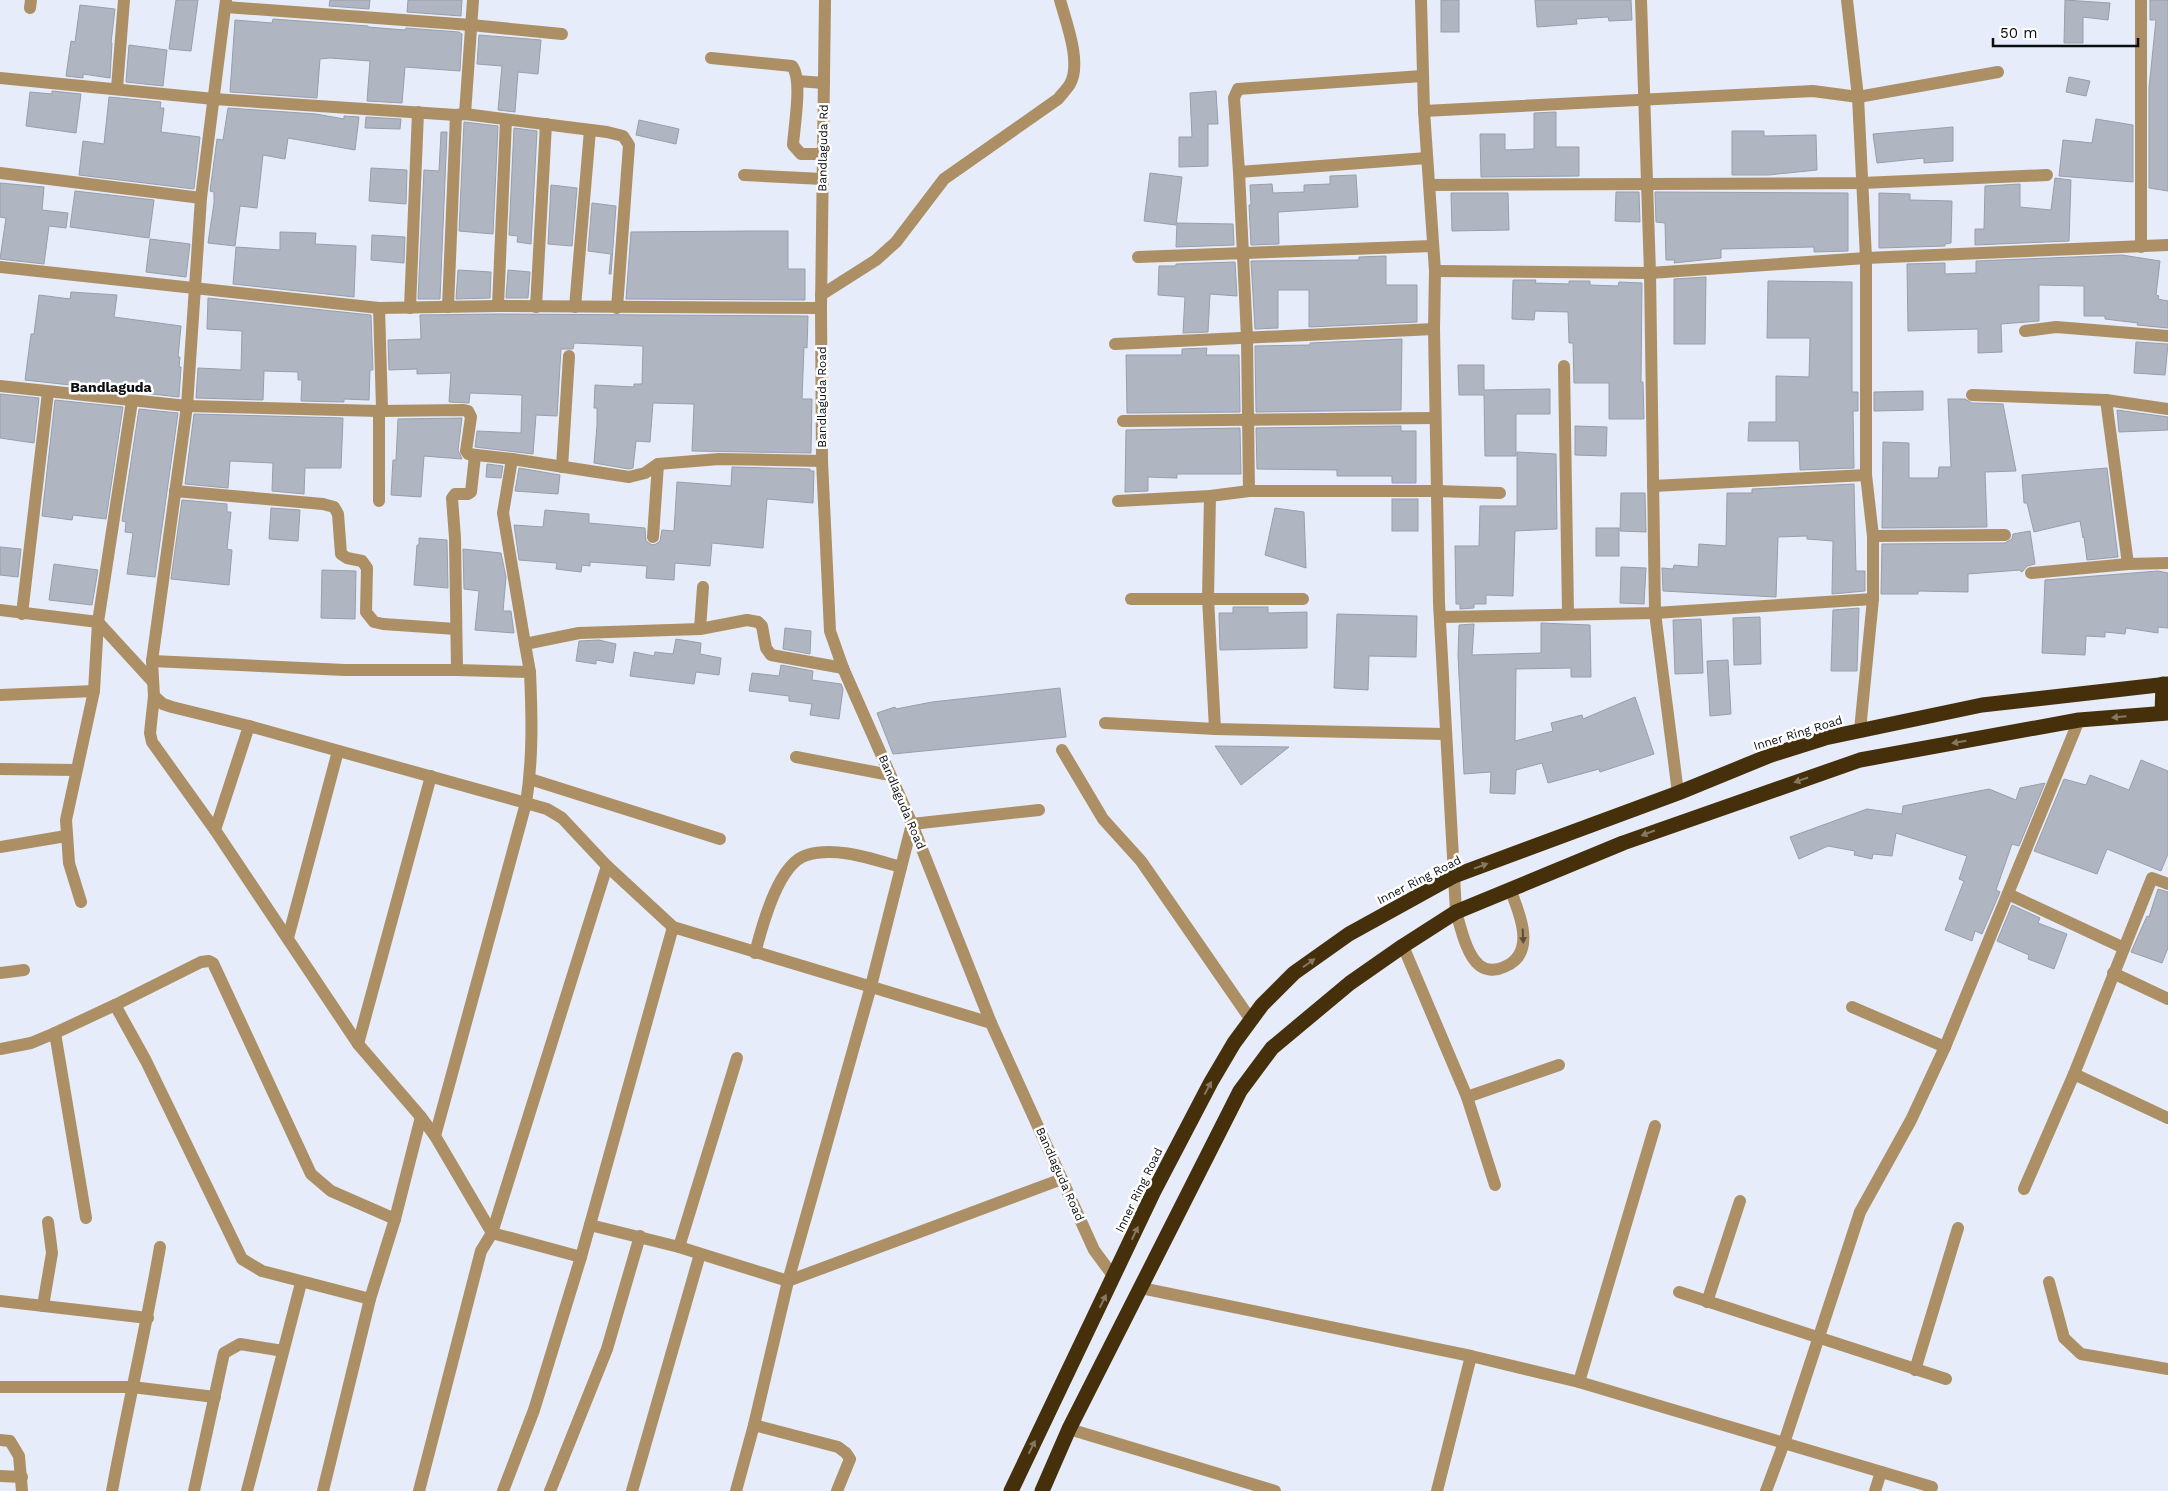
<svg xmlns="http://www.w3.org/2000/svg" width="2168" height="1491" viewBox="0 0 2168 1491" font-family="'Work Sans',sans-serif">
	<rect width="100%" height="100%" fill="#e6ecf9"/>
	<g fill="#b0b5c2" stroke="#999eab">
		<path d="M176 0H198L191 51 169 49Z"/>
		<path d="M330 0H370L369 9 329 6Z"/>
		<path d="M408 0H462L461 16 407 12Z"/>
		<rect x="1441" y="0" width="18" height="32"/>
		<path d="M1535 0H1631L1632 20 1609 21 1608 17 1576 19 1577 24 1537 27Z"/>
		<path d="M2065 0 2110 3 2108 20 2083 17V43H2064Z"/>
		<path d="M2150 0H2168V191L2149 188V88L2156 20H2150Z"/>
		<path d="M80 5 115 9 111 43H112L110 78 83 74V78L66 76 71 41 75 42Z"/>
		<path d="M273 19 368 26V27L405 30 406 28 459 32 462 34 460 71 405 67 402 103 367 101 370 61 330 58 320 59 317 98 230 92 235 20 272 23Z"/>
		<path d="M479 35 541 40 538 74 518 72 515 112 498 110 502 66 477 64Z"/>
		<path d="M129 45 167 50 163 86 126 82Z"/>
		<path d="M2069 77 2090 81 2086 96 2066 92Z"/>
		<path d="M52 91 81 94 76 133 26 126 30 92 52 94Z"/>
		<path d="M1216 91 1218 124H1208V166L1179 167V137H1192L1190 93Z"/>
		<path d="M109 97 161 102 160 108H164L161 132 200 137 194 189 79 175 83 141 104 144Z"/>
		<path d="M228 108 316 114 344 119V116L359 117 355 150 288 138 285 159 263 155 257 208 240 206 235 246 208 243 214 203V192L210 191 217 139 223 140Z"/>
		<path d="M1556 112V147H1579V176L1481 177 1480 134H1505V150L1534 149V113Z"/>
		<path d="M366 117 401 119 400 129 365 128Z"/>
		<path d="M2096 119 2133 125V182L2059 176 2063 140 2092 143Z"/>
		<path d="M639 120 679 129 676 144 636 135Z"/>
		<path d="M464 122 498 126 493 234 459 231Z"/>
		<path d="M1953 127V161L1924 163V158L1877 163 1873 134Z"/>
		<path d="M514 128 537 131 531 244 517 242 518 236 509 235Z"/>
		<path d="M1732 131H1764V136L1816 135 1817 170 1768 175H1732Z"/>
		<path d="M441 132H447L440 299H418L424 170 439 171Z"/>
		<path d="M371 168 407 170 406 204 369 201Z"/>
		<path d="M1150 173 1182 177 1176 225 1144 221Z"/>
		<path d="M1356 175 1358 207 1278 212 1279 244 1251 245 1249 205H1251L1250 185 1272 184 1273 193 1304 192V185L1330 184V176Z"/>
		<path d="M2055 178 2071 180 2069 241 1975 245V229H1984L1985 186 2020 184V207L2051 210Z"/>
		<path d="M0 183 44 187 42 210 68 213 66 228 49 226 44 264 0 259 6 218 0 217Z"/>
		<path d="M551 185 577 188 572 246 548 244Z"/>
		<path d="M75 191 154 200 149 238 70 227Z"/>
		<path d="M1616 192H1639L1640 222 1615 221Z"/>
		<path d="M1655 192 1848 193V251L1814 252V247L1721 249V258L1674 263 1675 260H1666L1665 223 1656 222Z"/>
		<path d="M1451 193H1508L1509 230 1452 231Z"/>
		<path d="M1879 193 1910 194V200L1952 201 1951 243 1945 244V246L1879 248Z"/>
		<path d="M592 203 616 206 611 274H609L611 254 588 251Z"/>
		<path d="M1177 223 1233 224 1234 245 1176 247Z"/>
		<path d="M750 231H788V269H805V300L626 299 631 232Z"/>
		<path d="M280 232 316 233 315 244 356 246 354 297 233 284 236 247 280 250Z"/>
		<path d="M372 235 405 237 404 263 371 260Z"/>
		<path d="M150 239 190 244 186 277 146 272Z"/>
		<path d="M2122 255 2160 261 2156 295 2159 296 2158 299 2168 301V328L2137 325 2138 323 2105 319V316H2084V286L2039 285V321L2001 324 2002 352 1978 353V329L1908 331 1907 264 1945 263V274L1976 273V261Z"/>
		<path d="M1386 256V285H1417V322L1309 327V290H1278V328L1255 329 1251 261 1359 260V257Z"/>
		<path d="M1235 262 1237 296 1210 294 1208 332 1183 333 1185 297 1158 295 1159 266H1176V264Z"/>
		<path d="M458 270 491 272 490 298 456 299Z"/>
		<path d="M508 270 530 272 528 298H506Z"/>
		<path d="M1706 277 1705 344H1674V279Z"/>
		<path d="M1513 280H1536L1535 283 1569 284V281H1590V285L1618 286 1619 282 1642 283 1641 382H1643L1644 419H1609V383H1574L1573 343H1569L1568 312 1535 311 1534 320 1512 319Z"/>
		<path d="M1768 281 1852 282V392H1858V411H1853L1854 468 1800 470 1799 441H1748L1749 422H1776V376L1809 377 1810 338H1767Z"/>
		<path d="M71 292 117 295 114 317 181 326 178 357H180L179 367H181L179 397 25 380 31 334H34L39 295 70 299Z"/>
		<path d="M208 298 371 315 373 370H370L369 400 344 399V402L301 401 302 380H298V372L264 371 263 400 196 398 198 368 241 370 242 331 207 329Z"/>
		<path d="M498 314 808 316 807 348 804 347 802 399H812L811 453 692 451 694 404 653 403 650 442 636 441 633 468 629 469 594 463 597 425V408H594L595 385 634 387V384H642L643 346 574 343 573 349H561L557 416 536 415 533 454 475 447 477 431 521 433 522 395 470 393 469 403 449 402 451 373 417 374V369L389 370 388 340 421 339 420 315Z"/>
		<path d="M1402 339 1401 410 1256 412 1255 346 1310 345V343Z"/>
		<path d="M2136 342 2168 344 2165 375 2134 373Z"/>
		<path d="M1207 348 1206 355H1239L1240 412 1127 413 1126 355H1182V349Z"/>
		<path d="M1458 365H1484V390L1550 389V414H1516V456H1485L1484 395H1459Z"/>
		<path d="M1923 391V410L1874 411V392Z"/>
		<path d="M0 394 39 398 34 443 0 438Z"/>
		<path d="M1948 399H1965L1972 403 2003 404 2016 471 1985 472 1987 527 1882 528 1883 442 1909 443V478H1938L1939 467H1951Z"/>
		<path d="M55 400 123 407 106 519 73 515 72 520 42 516Z"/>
		<path d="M139 409 178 413 155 577 127 574 133 533 125 532 126 522 122 521Z"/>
		<path d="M2117 410 2168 417V430L2119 432Z"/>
		<path d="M194 414 343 418 341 468H305L304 494 272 491 273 463 230 461 228 488 185 484Z"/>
		<path d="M462 418 458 450 462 459 424 456 421 497 391 495 393 460H396L398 419Z"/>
		<path d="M1401 426V431H1416V483H1392V476H1337V470L1257 469 1256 428Z"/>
		<path d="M1575 426 1607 427 1606 456 1575 455Z"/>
		<path d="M1240 428 1241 474H1177V478L1148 477V491L1125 492 1126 430Z"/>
		<path d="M1517 452 1556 454 1557 529 1515 531 1513 596 1486 595V604H1474V608L1460 609V604H1456L1455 546H1479L1480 506H1517Z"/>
		<path d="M487 464 503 466 501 478 486 477Z"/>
		<path d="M732 467 810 469V471H814L813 503 767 499 763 548 712 543 710 566 675 563 674 580 646 578 647 566 590 562V566L582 565 581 572 556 569 557 563 519 560 514 525 543 527 545 510 589 514V523L645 528 646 541 652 545 656 544 660 541 662 530 674 531 677 482 731 486Z"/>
		<path d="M519 468 560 475 558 494 515 491Z"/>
		<path d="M2107 468 2118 557 2087 560 2084 537 2083 538 2080 521 2034 532 2027 503H2024L2022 475Z"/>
		<path d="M1854 484 1856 571H1865V591L1832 594 1833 541 1807 539V536L1778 537 1776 597 1663 591 1662 568 1673 569 1674 565 1698 567 1699 544 1726 546 1727 493H1752V489Z"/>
		<path d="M1621 493H1645L1646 532 1620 531Z"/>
		<rect x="1392" y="499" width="26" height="32"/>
		<path d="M182 500 227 504V512H231L227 549 232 550 229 585 171 579Z"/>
		<path d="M271 508 300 510 298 541 269 539Z"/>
		<path d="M1275 508 1304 512 1306 568 1265 555Z"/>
		<rect x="1596" y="528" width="23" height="28"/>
		<path d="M2030 531 2035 564 2027 566 2023 571 2021 572 2020 570 1968 574V592L1918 591V594H1881L1882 544 2005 543 2012 539 2013 534Z"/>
		<path d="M419 538 447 540 448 588 414 585 417 545H419Z"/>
		<path d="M0 547 21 549 18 577 0 575Z"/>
		<path d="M463 549 501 553 506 577 503 611H511L514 633 475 630 479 591 464 589Z"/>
		<path d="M54 564 98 570 92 605 49 600Z"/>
		<path d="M1621 567 1646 568 1644 604 1620 603Z"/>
		<path d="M322 570 356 571 355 619 321 618Z"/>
		<path d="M2158 571 2168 573V628L2158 627V633L2126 628 2125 634 2105 632V637L2086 636 2085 655 2042 653 2045 580Z"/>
		<path d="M1233 607H1268V613L1307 612V648L1220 650 1219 613H1233Z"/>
		<path d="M1859 608 1857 671H1831L1833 610Z"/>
		<path d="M1337 614 1417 616 1416 657 1369 656 1368 690 1334 688Z"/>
		<path d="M1760 617 1761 664 1734 665 1733 618Z"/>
		<path d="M1701 619 1703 673 1675 674 1673 620Z"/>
		<path d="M1541 623 1590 625 1591 677H1571V668L1516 669 1515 741 1553 731 1551 723 1582 715 1583 719 1635 697 1654 754 1600 772 1599 769 1548 783 1542 763 1516 770 1515 794 1490 793 1491 772 1464 774 1458 655 1459 625 1474 624 1472 655 1541 653Z"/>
		<path d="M785 628 811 631 810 654 783 649Z"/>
		<path d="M676 639 701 643 700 654 721 658 719 675 696 672 694 684 630 676 634 652 654 656 655 652 673 654Z"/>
		<path d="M599 640 616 644 613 663 596 660V664L576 661 579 641Z"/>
		<path d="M1728 660 1731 714 1710 716 1707 661Z"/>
		<path d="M781 665 813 671 812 680 841 684 843 689 839 719 810 715 812 704 789 701V696L749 691 752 673 779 676Z"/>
		<path d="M1060 688 1066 737 893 754 877 713 895 707 896 709 932 702Z"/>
		<path d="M1215 746 1289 747 1241 785Z"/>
		<path d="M2141 760 2168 771V854L2161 871 2107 849 2097 874 2034 851 2064 779 2086 785 2090 775 2129 790Z"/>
		<path d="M2045 783 2019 846 2012 844 1996 890 2000 892 1982 934 1975 931 1972 941 1945 930 1964 881 1959 879 1967 856 1896 833 1892 856 1873 854 1872 859 1854 855 1855 851 1828 846 1799 859 1790 837 1867 809 1902 814 1903 806 1989 789 2016 800 2020 788Z"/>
		<path d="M2158 889 2168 892V948L2162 963 2131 952 2147 916 2149 917Z"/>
		<path d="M2012 905 2040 918 2038 923 2067 934 2054 969 2028 959 2029 955 1997 941Z"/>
	</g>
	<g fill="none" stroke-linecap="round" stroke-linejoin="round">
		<g stroke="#ac8f65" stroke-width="12">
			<path d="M226 0 201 198 187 406 152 661 154 696 150 733 152 742 215 830 358 1044 421 1117 435 1136 492 1233 581 1257"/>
			<path d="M825 0 821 308 822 461 830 631 843 668 912 824 991 1023 1094 1250 1114 1277"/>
			<path d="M1421 0 1424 111 1435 271 1434 329 1439 603 1456 912C1461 928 1466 954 1479 965 1486 971 1496 971 1504 967 1537 954 1520 914 1510 889"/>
			<path d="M1641 0 1650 273 1655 613 1678 793"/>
			<path d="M1847 0 1858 97 1866 258V475L1873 536V599L1860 730"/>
			<path d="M2141 0V247"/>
			<path d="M226 7 471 25 562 34"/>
			<path d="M30 8 31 0"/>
			<path d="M711 58 792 66C803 79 794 127 793 145L801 154H823"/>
			<path d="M1422 76 1238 89 1234 98 1239 172 1427 158"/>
			<path d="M0 78 214 99 456 115 465 114 607 132 623 136 629 145 617 308"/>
			<path d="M797 81 824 83"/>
			<path d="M117 88 124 0"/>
			<path d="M1424 111 1813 91 1858 97 1998 72"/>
			<path d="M465 114 473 0"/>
			<path d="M1239 172 1247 338 1249 491"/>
			<path d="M0 173 201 198"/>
			<path d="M744 175 823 179"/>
			<path d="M1430 185 1862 183 2047 175"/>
			<path d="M1138 257 1432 246"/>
			<path d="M0 267 379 308 498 306 821 308"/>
			<path d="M1435 271 1650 273 1866 258 2168 245"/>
			<path d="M821 295 876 260 896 242 944 179 1058 99C1062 94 1067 89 1070 84 1082 63 1066 22 1060 0"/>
			<path d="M498 306 506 120"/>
			<path d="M448 307 456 115"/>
			<path d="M536 307 546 124"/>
			<path d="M575 307 590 130"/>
			<path d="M379 308 382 408 379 411V501"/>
			<path d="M410 308 418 112"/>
			<path d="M2025 331 2056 327 2168 336"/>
			<path d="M1115 344 1434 329"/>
			<path d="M1564 366 1568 613"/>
			<path d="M0 386 187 406 379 411 464 410 468 411 471 417 466 451 468 454 512 459 629 477 645 473 658 464 653 537"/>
			<path d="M1972 395 2106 400 2168 409"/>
			<path d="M2106 400 2128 564"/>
			<path d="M1123 421 1435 418"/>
			<path d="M475 456 471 492 468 494H455L452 498 455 538 457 670 530 672 525 644 579 633 700 629 747 620 758 622 762 626 766 648 771 655 843 668"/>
			<path d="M512 459 503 513 525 644"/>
			<path d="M658 464 719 459 822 461"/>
			<path d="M562 467 569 356"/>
			<path d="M1653 486 1866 475"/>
			<path d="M175 491 323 504 334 507 338 514 341 554 347 558 362 561 367 568 366 612 374 622 383 624 456 629"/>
			<path d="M1210 496 1208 598 1215 729"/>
			<path d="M1118 501 1210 496 1249 491H1436L1500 493"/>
			<path d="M1873 536 2005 535"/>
			<path d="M2031 573 2128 564 2168 563"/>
			<path d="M1131 599H1303"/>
			<path d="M0 610 98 622 153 682"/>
			<path d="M22 614 48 392"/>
			<path d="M1440 617 1655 613 1873 599"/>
			<path d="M700 629 703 587"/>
			<path d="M152 661 345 670H457"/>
			<path d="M530 672C532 717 533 759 526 803L547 809 562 818 607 866 673 927 991 1023"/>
			<path d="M0 695 94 691"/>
			<path d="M154 696 163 704 172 707 249 726 526 803 435 1136"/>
			<path d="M1105 723 1215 729 1445 734"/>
			<path d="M1062 750 1103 819 1141 861 1251 1020"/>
			<path d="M796 757 890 775"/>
			<path d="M0 769 76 770"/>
			<path d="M530 779 720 839"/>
			<path d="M215 830 249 726"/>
			<path d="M0 847 66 836"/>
			<path d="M2008 894 2124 948"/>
			<path d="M81 902 69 863 66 820 94 691 98 622 132 401"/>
			<path d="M288 938 338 751"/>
			<path d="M1403 946 1467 1097 1495 1185"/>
			<path d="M755 953C762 927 778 863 807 855 836 846 872 859 901 867"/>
			<path d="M0 973 24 970"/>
			<path d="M2113 973 2168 999"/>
			<path d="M1852 1007 1945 1047"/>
			<path d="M358 1044 431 776"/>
			<path d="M0 1049 31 1043 55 1033"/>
			<path d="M2074 1074 2152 878 2168 884"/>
			<path d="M1467 1097 1559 1065"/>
			<path d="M2024 1189 2074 1074 2168 1118"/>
			<path d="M86 1218 55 1033 115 1005"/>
			<path d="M590 1225 679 1247 788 1281 1062 1179"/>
			<path d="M679 1247 737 1058"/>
			<path d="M2049 1282 2064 1338 2081 1354 2168 1369"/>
			<path d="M1141 1288 1471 1356 1579 1382 1932 1487"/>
			<path d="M1679 1292 1946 1379"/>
			<path d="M370 1299 262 1271 242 1259 146 1061 115 1005 201 962 209 961 213 963 311 1174 331 1191 395 1219"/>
			<path d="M0 1301 148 1318"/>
			<path d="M1707 1302 1740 1201"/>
			<path d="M43 1306 52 1253 48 1222"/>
			<path d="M1915 1370 1958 1228"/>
			<path d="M1579 1382 1655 1126"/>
			<path d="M0 1387H132L215 1397"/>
			<path d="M754 1425 838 1447 846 1453 850 1459 837 1491"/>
			<path d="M1069 1429 1275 1491"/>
			<path d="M0 1440 10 1441 19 1456 22 1491"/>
			<path d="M0 1476 22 1477"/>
			<path d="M112 1491C127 1409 146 1329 160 1247"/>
			<path d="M194 1491 224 1353 240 1344 283 1351"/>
			<path d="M247 1491 301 1283"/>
			<path d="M323 1491 370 1299 395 1219 421 1117"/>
			<path d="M419 1491 481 1251 492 1233 607 866"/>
			<path d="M503 1491 534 1410 581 1257 673 927"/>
			<path d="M550 1491 607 1349 640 1236"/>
			<path d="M632 1491 700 1254"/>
			<path d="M736 1491 754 1425 788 1281 871 986 912 824 1039 810"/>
			<path d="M1437 1491 1471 1356"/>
			<path d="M1766 1491 1784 1443 1860 1212 1911 1120 1945 1047 2079 720"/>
			<path d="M1875 1491 1881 1472"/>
		</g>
		<g stroke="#46300c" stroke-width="15">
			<path d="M2162 713 2163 684"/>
			<path d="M1011 1491 1154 1191 1211 1082 1234 1043 1262 1005 1294 973 1349 934 1454 876 1678 793 1771 755 1825 738 1982 705 2168 684"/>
			<path d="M1042 1491 1069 1429 1240 1091 1272 1048 1350 983 1403 946 1456 912 1623 843 1860 760 2079 720 2168 713"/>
		</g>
	</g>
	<defs><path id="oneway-solid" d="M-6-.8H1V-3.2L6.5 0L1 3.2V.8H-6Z" transform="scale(1.25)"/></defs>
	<g fill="#877861">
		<use href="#oneway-solid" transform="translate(2119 717) rotate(175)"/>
		<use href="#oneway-solid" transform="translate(1959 742) rotate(170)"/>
		<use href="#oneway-solid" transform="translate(1801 780) rotate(161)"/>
		<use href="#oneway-solid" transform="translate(1648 833) rotate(159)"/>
		<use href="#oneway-solid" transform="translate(1481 866) rotate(-20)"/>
		<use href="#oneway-solid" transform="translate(1309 963) rotate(-35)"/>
		<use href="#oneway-solid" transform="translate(1208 1088) rotate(-62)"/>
		<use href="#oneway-solid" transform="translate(1135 1233) rotate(-65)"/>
		<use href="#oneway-solid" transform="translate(1103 1301) rotate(-64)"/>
		<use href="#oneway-solid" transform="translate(1032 1447) rotate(-64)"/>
	</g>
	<use fill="#5c4e3b" href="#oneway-solid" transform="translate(1523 936) rotate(88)"/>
	<g text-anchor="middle" stroke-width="5" stroke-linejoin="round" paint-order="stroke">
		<g font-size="12" fill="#0b0d11" stroke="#fff">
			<text transform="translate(823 148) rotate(-89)" y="4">Bandlaguda Rd</text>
			<text transform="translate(822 397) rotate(-90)" y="4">Bandlaguda Road</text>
			<text transform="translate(1798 733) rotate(-17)" y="4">Inner Ring Road</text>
			<text transform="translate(902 802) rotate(67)" y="4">Bandlaguda Road</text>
			<text transform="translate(1419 880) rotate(-27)" y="4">Inner Ring Road</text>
			<text transform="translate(1060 1174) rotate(66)" y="4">Bandlaguda Road</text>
			<text transform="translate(1139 1190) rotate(-64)" y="4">Inner Ring Road</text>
		</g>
		<g font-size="14" font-weight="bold" fill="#0b0d11" stroke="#fff">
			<text x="111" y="392">Bandlaguda</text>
		</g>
	</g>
	<path d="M1993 38v8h145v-8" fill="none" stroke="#0b0d11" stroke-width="2.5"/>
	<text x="2000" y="38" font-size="15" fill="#0b0d11" stroke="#ffffff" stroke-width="4" paint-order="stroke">50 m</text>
</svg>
